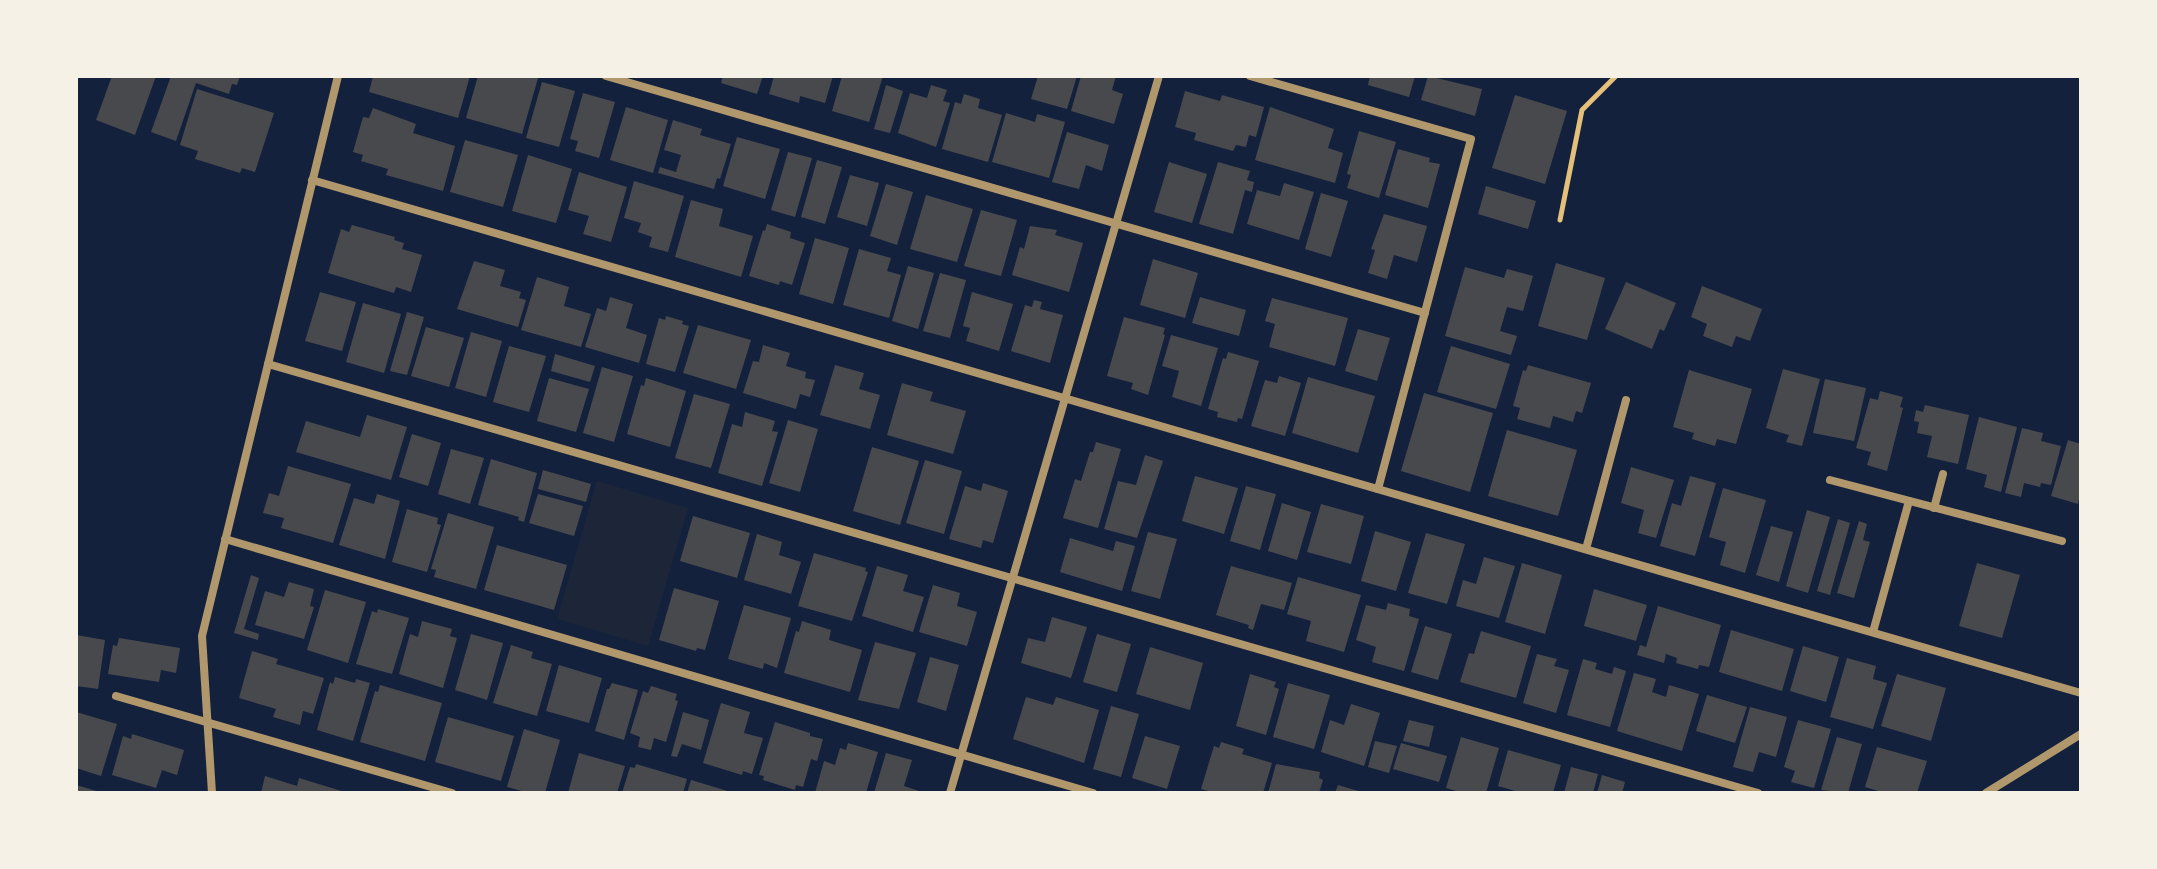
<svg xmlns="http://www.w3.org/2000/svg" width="2157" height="869" viewBox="0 0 2157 869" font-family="'Work Sans',sans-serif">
	<rect width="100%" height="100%" fill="#14213d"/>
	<path fill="#1d2539" d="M597 481 688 508 648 646 557 619Z"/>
	<g fill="#48494c">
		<path d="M112 76H156L135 135 96 120Z"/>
		<path d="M171 76H240L237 85 232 84 229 94 196 83 176 141 151 132Z"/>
		<path d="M373 76H470L458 118 369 92Z"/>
		<path d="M478 76 538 78 522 134 466 118Z"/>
		<path d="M723 76H763L757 94 721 83Z"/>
		<path d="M774 76H833L825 103 800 96 799 103 769 94Z"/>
		<path d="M842 76H883L869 122 832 111Z"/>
		<path d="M1038 76H1077L1067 109 1031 99Z"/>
		<path d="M1081 76H1116L1112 90 1123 94 1114 124 1071 111Z"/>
		<path d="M1370 76H1415L1409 97 1368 85Z"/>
		<path d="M1428 76 1482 89 1475 116 1421 100Z"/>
		<path d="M542 82 575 91 559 147 526 138Z"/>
		<path d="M886 85 903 91 890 133 874 129Z"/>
		<path d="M931 85 947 90 943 101 950 103 936 147 898 133 910 93 927 98Z"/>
		<path d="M197 89 274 113 255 172 242 168 240 173 195 159 198 151 180 145Z"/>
		<path d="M1185 91 1220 101 1222 95 1264 107 1256 137 1249 135 1246 147 1236 145 1233 151 1194 140 1196 133 1175 127Z"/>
		<path d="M583 93 615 102 599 158 575 151 578 141 570 139Z"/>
		<path d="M964 94 980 99 978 108 1002 115 988 162 942 149 955 102 961 104Z"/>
		<path d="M1515 95 1567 111 1545 184 1492 168Z"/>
		<path d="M626 107 668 120 653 173 610 160Z"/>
		<path d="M1270 107 1334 129 1328 148 1343 153 1335 183 1255 160Z"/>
		<path d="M373 108 416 124 413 133 455 146 443 191 386 175 388 169 361 161 363 155 353 152 363 117 369 118Z"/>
		<path d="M1006 113 1035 122 1037 114 1065 122 1049 178 992 162Z"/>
		<path d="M673 120 702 129 700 135 731 144 720 179 717 178 714 189 658 173 660 167 676 172 681 155 664 150Z"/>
		<path d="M1359 131 1396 142 1379 198 1347 188 1351 175 1347 174Z"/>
		<path d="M1067 132 1109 145 1102 171 1086 165 1079 189 1052 182Z"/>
		<path d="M737 137 780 149 765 199 723 186Z"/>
		<path d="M465 140 518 155 503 207 450 192Z"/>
		<path d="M1398 149 1430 158 1429 162 1440 164 1428 208 1385 195Z"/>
		<path d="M788 152 812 158 795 217 771 210Z"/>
		<path d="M528 155 572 169 556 223 512 211Z"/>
		<path d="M817 160 842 167 825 224 801 217Z"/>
		<path d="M1169 162 1207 174 1192 223 1154 212Z"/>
		<path d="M1218 162 1250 171 1247 180 1254 182 1252 192 1245 190 1233 234 1199 224Z"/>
		<path d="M579 172 627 187 611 242 583 234 589 216 568 210Z"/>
		<path d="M850 175 879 183 867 226 837 217Z"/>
		<path d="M634 181 684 196 668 252 649 247 652 237 638 232 641 223 624 218Z"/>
		<path d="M1284 183 1314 192 1299 240 1247 224 1257 190 1280 196Z"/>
		<path d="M886 184 913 192 897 245 870 236Z"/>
		<path d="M1486 186 1536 201 1528 229 1478 214Z"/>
		<path d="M1321 193 1348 201 1331 257 1305 249Z"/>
		<path d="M926 195 973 209 957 262 910 249Z"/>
		<path d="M691 200 723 209 719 226 753 236 741 277 675 257Z"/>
		<path d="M981 210 1017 220 1001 276 964 266Z"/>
		<path d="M1384 214 1427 226 1417 262 1394 255 1387 279 1368 273 1375 250 1371 249Z"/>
		<path d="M767 224 791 232 790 238 805 243 792 285 780 281 779 285 749 276 763 230 765 231Z"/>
		<path d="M352 225 395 237 394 240 404 243 402 249 422 255 411 292 396 287 394 293 328 273 341 229 349 232Z"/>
		<path d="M1030 226 1057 230 1055 235 1083 243 1069 292 1012 275 1020 247 1024 249Z"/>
		<path d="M815 238 849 248 833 304 799 294Z"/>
		<path d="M859 249 891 258 887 271 901 275 889 318 843 305Z"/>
		<path d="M1153 259 1198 273 1185 318 1140 305Z"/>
		<path d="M474 261 505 270 500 286 521 292 519 298 526 300 518 327 457 309Z"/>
		<path d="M1556 263 1605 278 1587 340 1538 326Z"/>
		<path d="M908 266 934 273 918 329 892 321Z"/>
		<path d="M1465 267 1504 278 1507 269 1533 276 1523 311 1507 307 1500 331 1517 336 1511 355 1445 336Z"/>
		<path d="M940 273 966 280 950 338 923 331Z"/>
		<path d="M537 277 569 287 564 306 591 314 581 347 521 330Z"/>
		<path d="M1626 282 1676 303 1664 331 1660 329 1652 349 1605 329Z"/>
		<path d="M1702 286 1762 309 1750 341 1736 336 1732 347 1703 336 1707 324 1691 317Z"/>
		<path d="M320 292 356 302 342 351 305 341Z"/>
		<path d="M972 292 1013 304 999 351 966 341 970 328 963 326Z"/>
		<path d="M610 297 633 304 626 328 647 335 639 363 585 347 597 308 606 311Z"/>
		<path d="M1200 297 1246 310 1239 336 1192 323Z"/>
		<path d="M1272 298 1348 318 1335 366 1269 347 1275 324 1265 321Z"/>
		<path d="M1034 300 1042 302 1040 309 1063 315 1050 363 1011 351 1025 305 1032 307Z"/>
		<path d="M363 303 401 314 384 373 346 362Z"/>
		<path d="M407 312 424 317 407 375 390 371Z"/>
		<path d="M666 316 683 321 682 324 689 326 675 372 646 364 659 318 665 320Z"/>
		<path d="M1124 317 1165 328 1163 334 1165 335 1148 395 1131 389 1133 383 1107 376Z"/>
		<path d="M698 325 751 340 736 389 683 373Z"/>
		<path d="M426 327 464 338 449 387 411 376Z"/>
		<path d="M1358 329 1390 338 1377 381 1345 371Z"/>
		<path d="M471 332 502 341 486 397 455 388Z"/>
		<path d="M1171 335 1218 348 1201 406 1172 397 1179 371 1162 366Z"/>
		<path d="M763 345 790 353 786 366 806 372 805 378 815 380 810 397 800 394 796 409 743 393 753 361 759 362Z"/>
		<path d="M509 346 546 356 529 412 493 402Z"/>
		<path d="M1451 346 1510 364 1496 409 1437 392Z"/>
		<path d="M1228 352 1259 361 1242 419 1238 418 1237 422 1217 417 1218 412 1208 409 1223 358 1226 359Z"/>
		<path d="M555 354 595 366 590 382 551 371Z"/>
		<path d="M835 365 864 373 859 389 880 395 870 429 820 415Z"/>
		<path d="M1528 365 1591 383 1582 413 1576 411 1573 422 1553 416 1550 428 1517 419 1520 408 1513 406 1523 370 1526 371Z"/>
		<path d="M602 367 633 376 614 442 583 433Z"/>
		<path d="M1783 369 1820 379 1802 446 1786 442 1789 435 1766 428Z"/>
		<path d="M1689 370 1752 389 1736 444 1717 439 1715 446 1692 439 1694 433 1673 427Z"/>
		<path d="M1279 376 1301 383 1285 436 1251 426 1265 380 1277 383Z"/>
		<path d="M1308 377 1375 396 1358 453 1292 433Z"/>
		<path d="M549 378 589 389 576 432 537 421Z"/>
		<path d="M646 378 686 391 670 447 627 434 641 385 644 386Z"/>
		<path d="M1825 379 1866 388 1854 441 1813 433Z"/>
		<path d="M902 383 933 392 930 401 966 411 953 454 887 435Z"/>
		<path d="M1880 391 1903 397 1900 407 1903 408 1887 471 1867 465 1871 452 1856 448 1870 398 1878 400Z"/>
		<path d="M1424 393 1493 413 1470 492 1401 471Z"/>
		<path d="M694 394 730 404 711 468 675 458Z"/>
		<path d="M1925 405 1969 415 1958 464 1927 457 1932 436 1917 433 1919 422 1914 421 1916 410 1923 412Z"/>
		<path d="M745 412 775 421 772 431 778 432 762 486 718 473 732 424 742 427Z"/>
		<path d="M367 415 407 427 391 480 296 452 306 421 360 437Z"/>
		<path d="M1979 417 2017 427 2001 492 1984 487 1987 475 1966 469Z"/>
		<path d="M788 420 818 429 800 492 769 483Z"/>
		<path d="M2022 428 2043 433 2041 441 2061 446 2051 485 2041 483 2040 487 2024 483 2021 497 2005 493Z"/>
		<path d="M1507 430 1577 450 1558 516 1488 496Z"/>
		<path d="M412 434 441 443 428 486 399 477Z"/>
		<path d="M2068 440 2081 444V500L2079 499 2078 504 2051 496Z"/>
		<path d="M1096 442 1121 449 1098 528 1063 518 1075 479 1081 481 1090 452H1093Z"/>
		<path d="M872 447 919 461 900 525 853 511Z"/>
		<path d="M451 449 484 458 470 504 438 494Z"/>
		<path d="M1145 455 1163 461 1137 538 1104 529 1118 481 1136 485Z"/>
		<path d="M491 459 537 473 524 522 518 520 519 517 478 505Z"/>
		<path d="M925 460 962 471 944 534 906 523Z"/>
		<path d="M288 466 351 484 333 543 281 528 284 518 263 513 269 493 279 496Z"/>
		<path d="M1631 467 1674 480 1656 538 1638 533 1644 510 1621 503Z"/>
		<path d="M543 470 591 484 586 502 538 489Z"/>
		<path d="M1195 476 1238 488 1224 534 1182 521Z"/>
		<path d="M1690 476 1716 483 1695 556 1660 546 1672 503 1681 506Z"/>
		<path d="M983 483 1008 491 993 543 983 540 981 548 949 539 965 486 981 491Z"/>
		<path d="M1246 486 1276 494 1260 550 1230 541Z"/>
		<path d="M1723 488 1766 500 1745 573 1720 565 1726 542 1709 537Z"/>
		<path d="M377 494 400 501 385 559 339 545 354 498 374 504Z"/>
		<path d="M538 494 583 506 574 536 529 523Z"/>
		<path d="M1282 503 1311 512 1297 560 1268 551Z"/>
		<path d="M1321 504 1364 516 1351 564 1307 552Z"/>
		<path d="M407 509 438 518 437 524 441 525 427 572 392 562Z"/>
		<path d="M1807 510 1830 517 1808 593 1786 586Z"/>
		<path d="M448 513 494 527 476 589 434 577 436 570 431 569Z"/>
		<path d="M693 516 750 533 737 578 680 561Z"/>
		<path d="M1838 519 1850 523 1830 595 1817 591Z"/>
		<path d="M1859 521 1867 524 1863 540 1870 542 1854 598 1837 593Z"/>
		<path d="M1771 526 1793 532 1779 582 1756 575Z"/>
		<path d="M1375 531 1411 542 1396 591 1361 581Z"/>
		<path d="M1148 532 1177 539 1160 599 1131 591Z"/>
		<path d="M1426 533 1465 544 1447 604 1408 593Z"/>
		<path d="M757 534 782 542 779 555 801 562 791 594 744 580Z"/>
		<path d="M1070 538 1113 551 1116 541 1135 546 1122 591 1060 572Z"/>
		<path d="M497 545 567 565 554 610 484 590Z"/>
		<path d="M814 553 866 568 865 571 868 572 852 621 798 606Z"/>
		<path d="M1484 557 1515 566 1499 618 1456 606 1463 580 1476 584Z"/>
		<path d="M1522 563 1562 575 1545 634 1505 622Z"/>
		<path d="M1977 563 2020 575 2002 638 1959 626Z"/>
		<path d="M877 566 908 575 903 591 924 597 913 632 862 616Z"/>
		<path d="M1231 566 1292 583 1284 610 1261 604 1253 630 1248 628 1249 625 1216 615Z"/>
		<path d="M251 575 259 578 244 629 259 634 258 640 234 633Z"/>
		<path d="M1298 577 1361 595 1344 652 1306 641 1311 621 1287 614Z"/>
		<path d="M289 582 314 589 310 606 314 607 304 639 255 625 265 591 284 597Z"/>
		<path d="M933 585 960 593 957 606 977 612 967 646 919 632Z"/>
		<path d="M674 588 719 601 705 650 697 648 696 651 659 640Z"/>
		<path d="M1594 589 1647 605 1636 641 1584 626Z"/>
		<path d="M325 590 366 602 348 663 307 650Z"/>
		<path d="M1388 603 1410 609 1409 616 1419 619 1404 671 1372 662 1376 647 1356 640 1366 605 1386 610Z"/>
		<path d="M744 605 791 618 777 668 764 663 763 669 728 659Z"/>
		<path d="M1658 606 1721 625 1709 667 1699 665 1698 669 1676 663 1677 658 1666 654 1664 663 1637 655 1640 645 1646 647Z"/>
		<path d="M378 609 409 618 392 674 356 664 372 611 377 613Z"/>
		<path d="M1052 617 1087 627 1071 678 1021 663 1028 638 1045 642Z"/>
		<path d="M422 621 452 629 450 636 457 638 443 688 399 674 410 634 418 637Z"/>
		<path d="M802 621 831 630 829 640 862 650 850 692 784 673 796 631 799 632Z"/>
		<path d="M1425 626 1452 634 1438 680 1411 672Z"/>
		<path d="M1731 630 1794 649 1782 691 1719 672Z"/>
		<path d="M1481 631 1531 646 1516 698 1460 682 1469 653 1474 654Z"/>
		<path d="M471 634 503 643 487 700 455 690Z"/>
		<path d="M1097 634 1131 644 1117 692 1083 682Z"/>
		<path d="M76 635 105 640 98 689 76 686Z"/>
		<path d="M119 638 180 648 176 673 161 670 159 682 108 674 113 645 117 646Z"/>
		<path d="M875 642 916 653 899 709 858 700Z"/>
		<path d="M511 645 533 652 531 658 552 664 537 716 493 703Z"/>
		<path d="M1803 646 1839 657 1826 702 1790 691Z"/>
		<path d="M1150 647 1203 663 1190 710 1136 694Z"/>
		<path d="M252 651 278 659 276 664 324 678 313 714 303 711 300 725 273 717 276 709 239 698Z"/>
		<path d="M1537 654 1557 659 1554 666 1569 670 1556 713 1523 703Z"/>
		<path d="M930 657 959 665 946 711 917 702Z"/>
		<path d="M1847 658 1876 666 1873 679 1887 683 1873 729 1830 717Z"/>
		<path d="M1583 659 1597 663 1595 669 1612 674 1614 667 1626 671 1610 727 1567 715Z"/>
		<path d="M559 665 602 678 589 723 546 711Z"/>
		<path d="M1634 673 1656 679 1652 692 1666 697 1669 685 1699 694 1682 751 1617 731Z"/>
		<path d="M1250 674 1276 682 1274 687 1279 689 1266 735 1236 726Z"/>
		<path d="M1897 674 1946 688 1931 741 1881 726Z"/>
		<path d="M335 677 355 683 356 679 370 683 353 741 317 730 330 682 333 684Z"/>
		<path d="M612 683 638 690 624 740 595 731 607 689H609Z"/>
		<path d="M1288 683 1330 695 1314 749 1273 737Z"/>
		<path d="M380 685 442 703 425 761 360 742 375 691 378 692Z"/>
		<path d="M651 686 677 694 675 700 678 701 666 742 654 738 651 750 638 747 640 737 630 733 643 691 648 693Z"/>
		<path d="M1707 695 1747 707 1735 743 1696 731Z"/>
		<path d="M1026 697 1053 705 1056 697 1099 710 1084 763 1013 739Z"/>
		<path d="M721 703 750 712 744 733 763 738 752 774 743 771 742 775 703 763Z"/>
		<path d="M1351 704 1380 713 1364 766 1321 752 1330 720 1344 725Z"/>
		<path d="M1111 706 1139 714 1121 777 1093 769Z"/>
		<path d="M1750 707 1787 717 1776 757 1759 752 1753 772 1733 767Z"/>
		<path d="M76 712 117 724 101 776 76 768Z"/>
		<path d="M683 712 709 720 701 750 682 744 677 757 671 756Z"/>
		<path d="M448 717 514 736 501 781 435 762Z"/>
		<path d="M1409 720 1434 726 1429 747 1403 741Z"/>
		<path d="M1798 720 1831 729 1814 788 1791 782 1795 771 1784 767Z"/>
		<path d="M775 722 810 733V736L823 739 817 761 811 759 803 787 796 785 795 790 763 780 764 776 759 775Z"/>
		<path d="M524 729 560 740 545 793H529L507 787Z"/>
		<path d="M132 734 184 750 177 775 162 770 156 788 112 775 123 736 131 739Z"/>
		<path d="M1145 736 1180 746 1167 789 1132 778Z"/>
		<path d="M1461 737 1499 748 1486 793H1463L1446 788Z"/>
		<path d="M1837 737 1862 744 1848 793 1821 790Z"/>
		<path d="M1375 741 1397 746 1389 773 1368 767Z"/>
		<path d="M1221 742 1244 749 1242 754 1272 763 1263 793H1216L1201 789 1214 746 1219 748Z"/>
		<path d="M848 743 878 752 866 793H815L824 761 835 765 840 748 846 750Z"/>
		<path d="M1401 743 1447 756 1439 782 1393 769Z"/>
		<path d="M1877 747 1927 761 1917 793H1885L1865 787Z"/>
		<path d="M1508 750 1561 765 1553 793H1522L1498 786Z"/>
		<path d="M579 753 625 766 617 793H568Z"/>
		<path d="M886 753 912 760 904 786 925 793H874Z"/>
		<path d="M636 764 687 779 683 793H622L630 767 635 768Z"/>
		<path d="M1276 764 1320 772 1319 778 1323 780 1319 793H1268Z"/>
		<path d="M1571 767 1598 774 1593 793H1564Z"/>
		<path d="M1602 775 1625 782 1622 793H1597Z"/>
		<path d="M265 776 297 786 299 778 348 793H261Z"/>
		<path d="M691 780 731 792V793H687Z"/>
		<path d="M76 785 100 792V793H76Z"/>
		<path d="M1338 785 1362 792V793H1335Z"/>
	</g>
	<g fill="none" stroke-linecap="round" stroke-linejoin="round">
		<path stroke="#e5c07b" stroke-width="5" d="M1560 220 1582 110 1616 76"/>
		<g stroke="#b1986c" stroke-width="8">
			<path d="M606 76 1425 313"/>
			<path d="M1250 76 1471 139 1378 489"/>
			<path d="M312 180 2081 693"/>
			<path d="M268 364 1758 793"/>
			<path d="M1830 480 2062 541"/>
			<path d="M1934 508 1943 474"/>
			<path d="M225 539 1093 793"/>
			<path d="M1586 549 1626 400"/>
			<path d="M1873 632 1909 501"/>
			<path d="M116 696 452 793"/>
			<path d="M212 793 202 636 338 76"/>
			<path d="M950 793 1159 76"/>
			<path d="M1986 793 2081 734"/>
		</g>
	</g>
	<rect width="2157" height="869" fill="none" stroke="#f6f1e7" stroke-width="156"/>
</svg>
